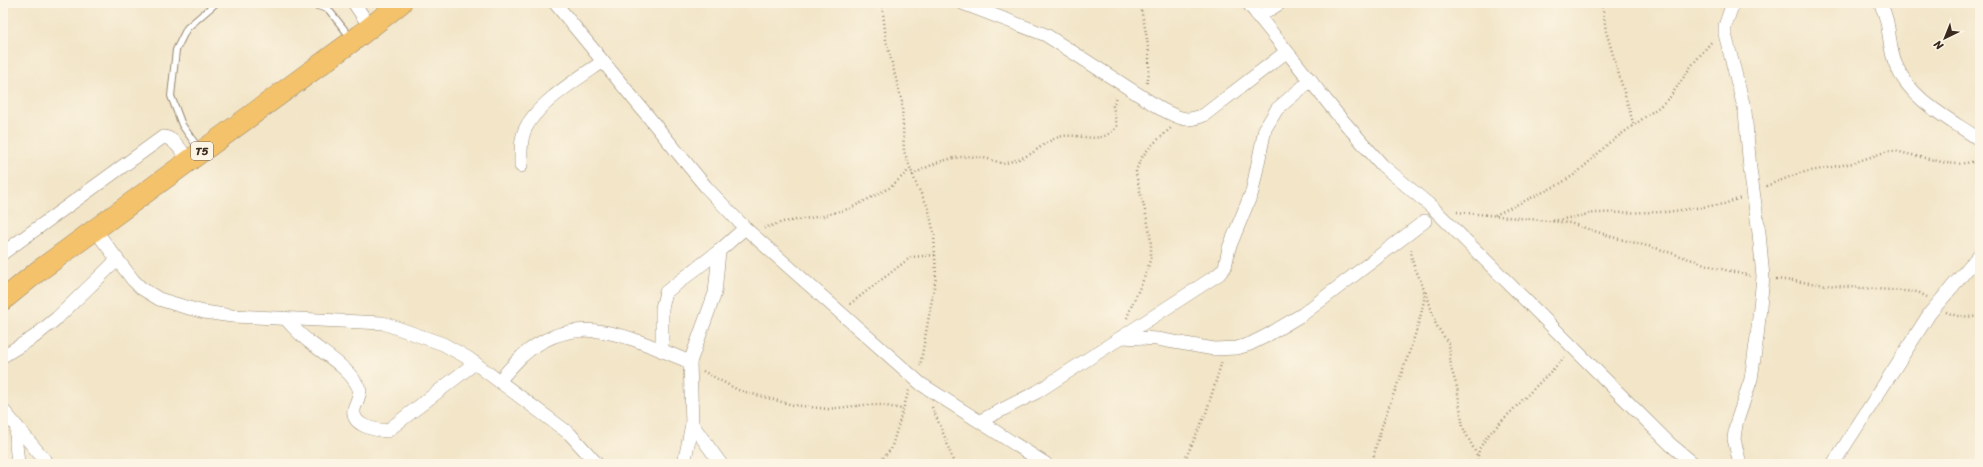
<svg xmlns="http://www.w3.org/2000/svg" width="1983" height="467" viewBox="0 0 1983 467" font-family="Sriracha,sans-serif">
	<rect width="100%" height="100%" fill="#fcf5e5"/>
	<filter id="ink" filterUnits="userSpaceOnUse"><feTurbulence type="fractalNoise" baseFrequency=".025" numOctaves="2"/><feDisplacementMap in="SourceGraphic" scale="8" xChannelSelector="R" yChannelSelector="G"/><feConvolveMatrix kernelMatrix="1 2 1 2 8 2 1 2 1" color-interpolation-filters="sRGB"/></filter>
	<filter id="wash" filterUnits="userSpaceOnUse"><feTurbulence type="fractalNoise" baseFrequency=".012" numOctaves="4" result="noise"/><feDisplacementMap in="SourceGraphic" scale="16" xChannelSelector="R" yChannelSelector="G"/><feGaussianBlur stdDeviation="0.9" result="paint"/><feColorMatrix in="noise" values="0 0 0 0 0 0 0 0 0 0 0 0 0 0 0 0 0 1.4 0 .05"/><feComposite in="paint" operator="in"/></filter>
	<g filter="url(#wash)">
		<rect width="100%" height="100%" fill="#f2e5c8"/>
	</g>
	<g filter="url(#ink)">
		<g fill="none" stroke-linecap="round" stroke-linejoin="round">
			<defs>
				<g id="service">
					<path d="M307 3 328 9 352 39"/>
					<path d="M199 149 182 125 171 96 176 50 187 28 216 3"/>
				</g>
				<g id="minor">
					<path d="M354 3 370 27"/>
					<path d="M555 3 706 187 745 228 921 384 1046 464"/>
					<path d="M962 3 1046 35 1161 109C1180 118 1185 123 1204 115L1286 52"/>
					<path d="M1248 3 1337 114 1382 165 1433 208 1670 444 1694 464"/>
					<path d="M1733 3 1725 26V34L1745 111 1750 169 1759 233 1763 277 1757 337 1751 379 1736 424 1734 439 1740 464"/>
					<path d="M1880 3C1892 25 1887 46 1896 65 1911 101 1950 119 1980 140"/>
					<path d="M1258 17 1280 3"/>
					<path d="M521 166C521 155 520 142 524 132 534 105 579 78 602 62"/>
					<path d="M95 230 133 280 141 288 159 299 185 307 204 312 232 316 383 323 443 344 468 358 570 434 597 464"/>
					<path d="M3 253 163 137C174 137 182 152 189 161"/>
					<path d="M285 318C292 326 299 334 307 340 324 354 352 369 360 391 359 397 356 403 354 409 351 426 375 430 387 431L475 363"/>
					<path d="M1122 337 1157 339 1214 349 1237 348 1250 344 1266 336 1303 314 1425 221"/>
					<path d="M662 351V308L666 292 719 251"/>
					<path d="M3 356 34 337 57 318 117 260"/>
					<path d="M499 381C506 373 514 364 522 356 578 307 632 339 690 362"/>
					<path d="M3 410 48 464"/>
					<path d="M980 421 1037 392 1219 274 1225 267 1229 248 1252 192 1265 129 1277 109 1311 80"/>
					<path d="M692 424 721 464"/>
					<path d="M17 427 16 444 18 464"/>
					<path d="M684 464 692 424 690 362 715 293 719 251 745 228"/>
					<path d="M1833 464 1930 313 1980 254"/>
				</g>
				<path id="trunk" d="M3 300 37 272 354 40 401 3"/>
			</defs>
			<use href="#service" stroke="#968873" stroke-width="8"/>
			<use href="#minor" stroke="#968873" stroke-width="14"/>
			<use href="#trunk" stroke="#968873" stroke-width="22"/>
			<g stroke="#968873" stroke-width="2.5" stroke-dasharray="1 3" stroke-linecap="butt">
				<path d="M882 3 886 40 902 102 904 151 917 186 928 207 934 234 936 277 920 366"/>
				<path d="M1139 3C1145 24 1154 65 1146 85"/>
				<path d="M1602 3 1606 31 1634 126"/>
				<path d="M912 175C944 157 969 150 1003 164 1012 161 1024 158 1032 153 1041 147 1049 140 1059 137 1079 131 1101 148 1117 126L1113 106 1116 96"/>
				<path d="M1766 186 1800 173 1853 163 1888 151H1895L1946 163 1958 164 1980 161"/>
				<path d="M1457 212 1570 223 1619 239 1656 248 1717 268 1751 276"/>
				<path d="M1495 215 1558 185 1577 173 1609 143 1659 107 1670 97 1692 65 1713 40"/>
				<path d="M1553 221 1595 213 1667 212 1724 204 1741 198"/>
				<path d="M764 228 783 222 823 216 851 208 891 187 910 169"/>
				<path d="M1776 279 1836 286 1918 292 1927 297"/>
				<path d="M1426 292 1436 325 1449 344 1451 368 1457 387 1463 428 1477 455"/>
				<path d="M850 304 911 257 935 255"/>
				<path d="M1946 312 1957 316 1980 317"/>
				<path d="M1127 318C1133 299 1145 281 1150 260 1155 234 1140 199 1136 172 1141 151 1157 141 1172 127"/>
				<path d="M703 371 738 390 793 405 828 409 864 405H881L902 409"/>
				<path d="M932 407 946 440 954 464"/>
				<path d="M878 464 891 449 909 390"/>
				<path d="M1183 464 1206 413 1222 361"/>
				<path d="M1372 464C1383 408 1413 357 1424 300 1427 281 1408 267 1412 248"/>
				<path d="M1477 464 1479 449 1489 434 1565 357"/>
			</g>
			<use href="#service" stroke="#fff" stroke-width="6"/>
			<use href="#minor" stroke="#fff" stroke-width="13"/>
			<use href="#trunk" stroke="#f4c26a" stroke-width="21"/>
		</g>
	</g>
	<g text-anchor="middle" stroke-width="3.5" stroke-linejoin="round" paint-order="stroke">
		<rect fill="#fcf5e5" stroke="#75675a" stroke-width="1" x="191" y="142" width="22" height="18" rx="3"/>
		<g font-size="11" font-weight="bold" fill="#3b2a1e">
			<text x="202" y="155">T5</text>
		</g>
	</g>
	<rect width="1983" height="467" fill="none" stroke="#fcf5e5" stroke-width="16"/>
	<g transform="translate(1945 38) rotate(223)" stroke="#fcf5e5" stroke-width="3" paint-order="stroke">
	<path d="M0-3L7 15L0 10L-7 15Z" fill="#3b2a1e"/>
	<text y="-6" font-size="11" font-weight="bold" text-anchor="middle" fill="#3b2a1e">N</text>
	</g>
</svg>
